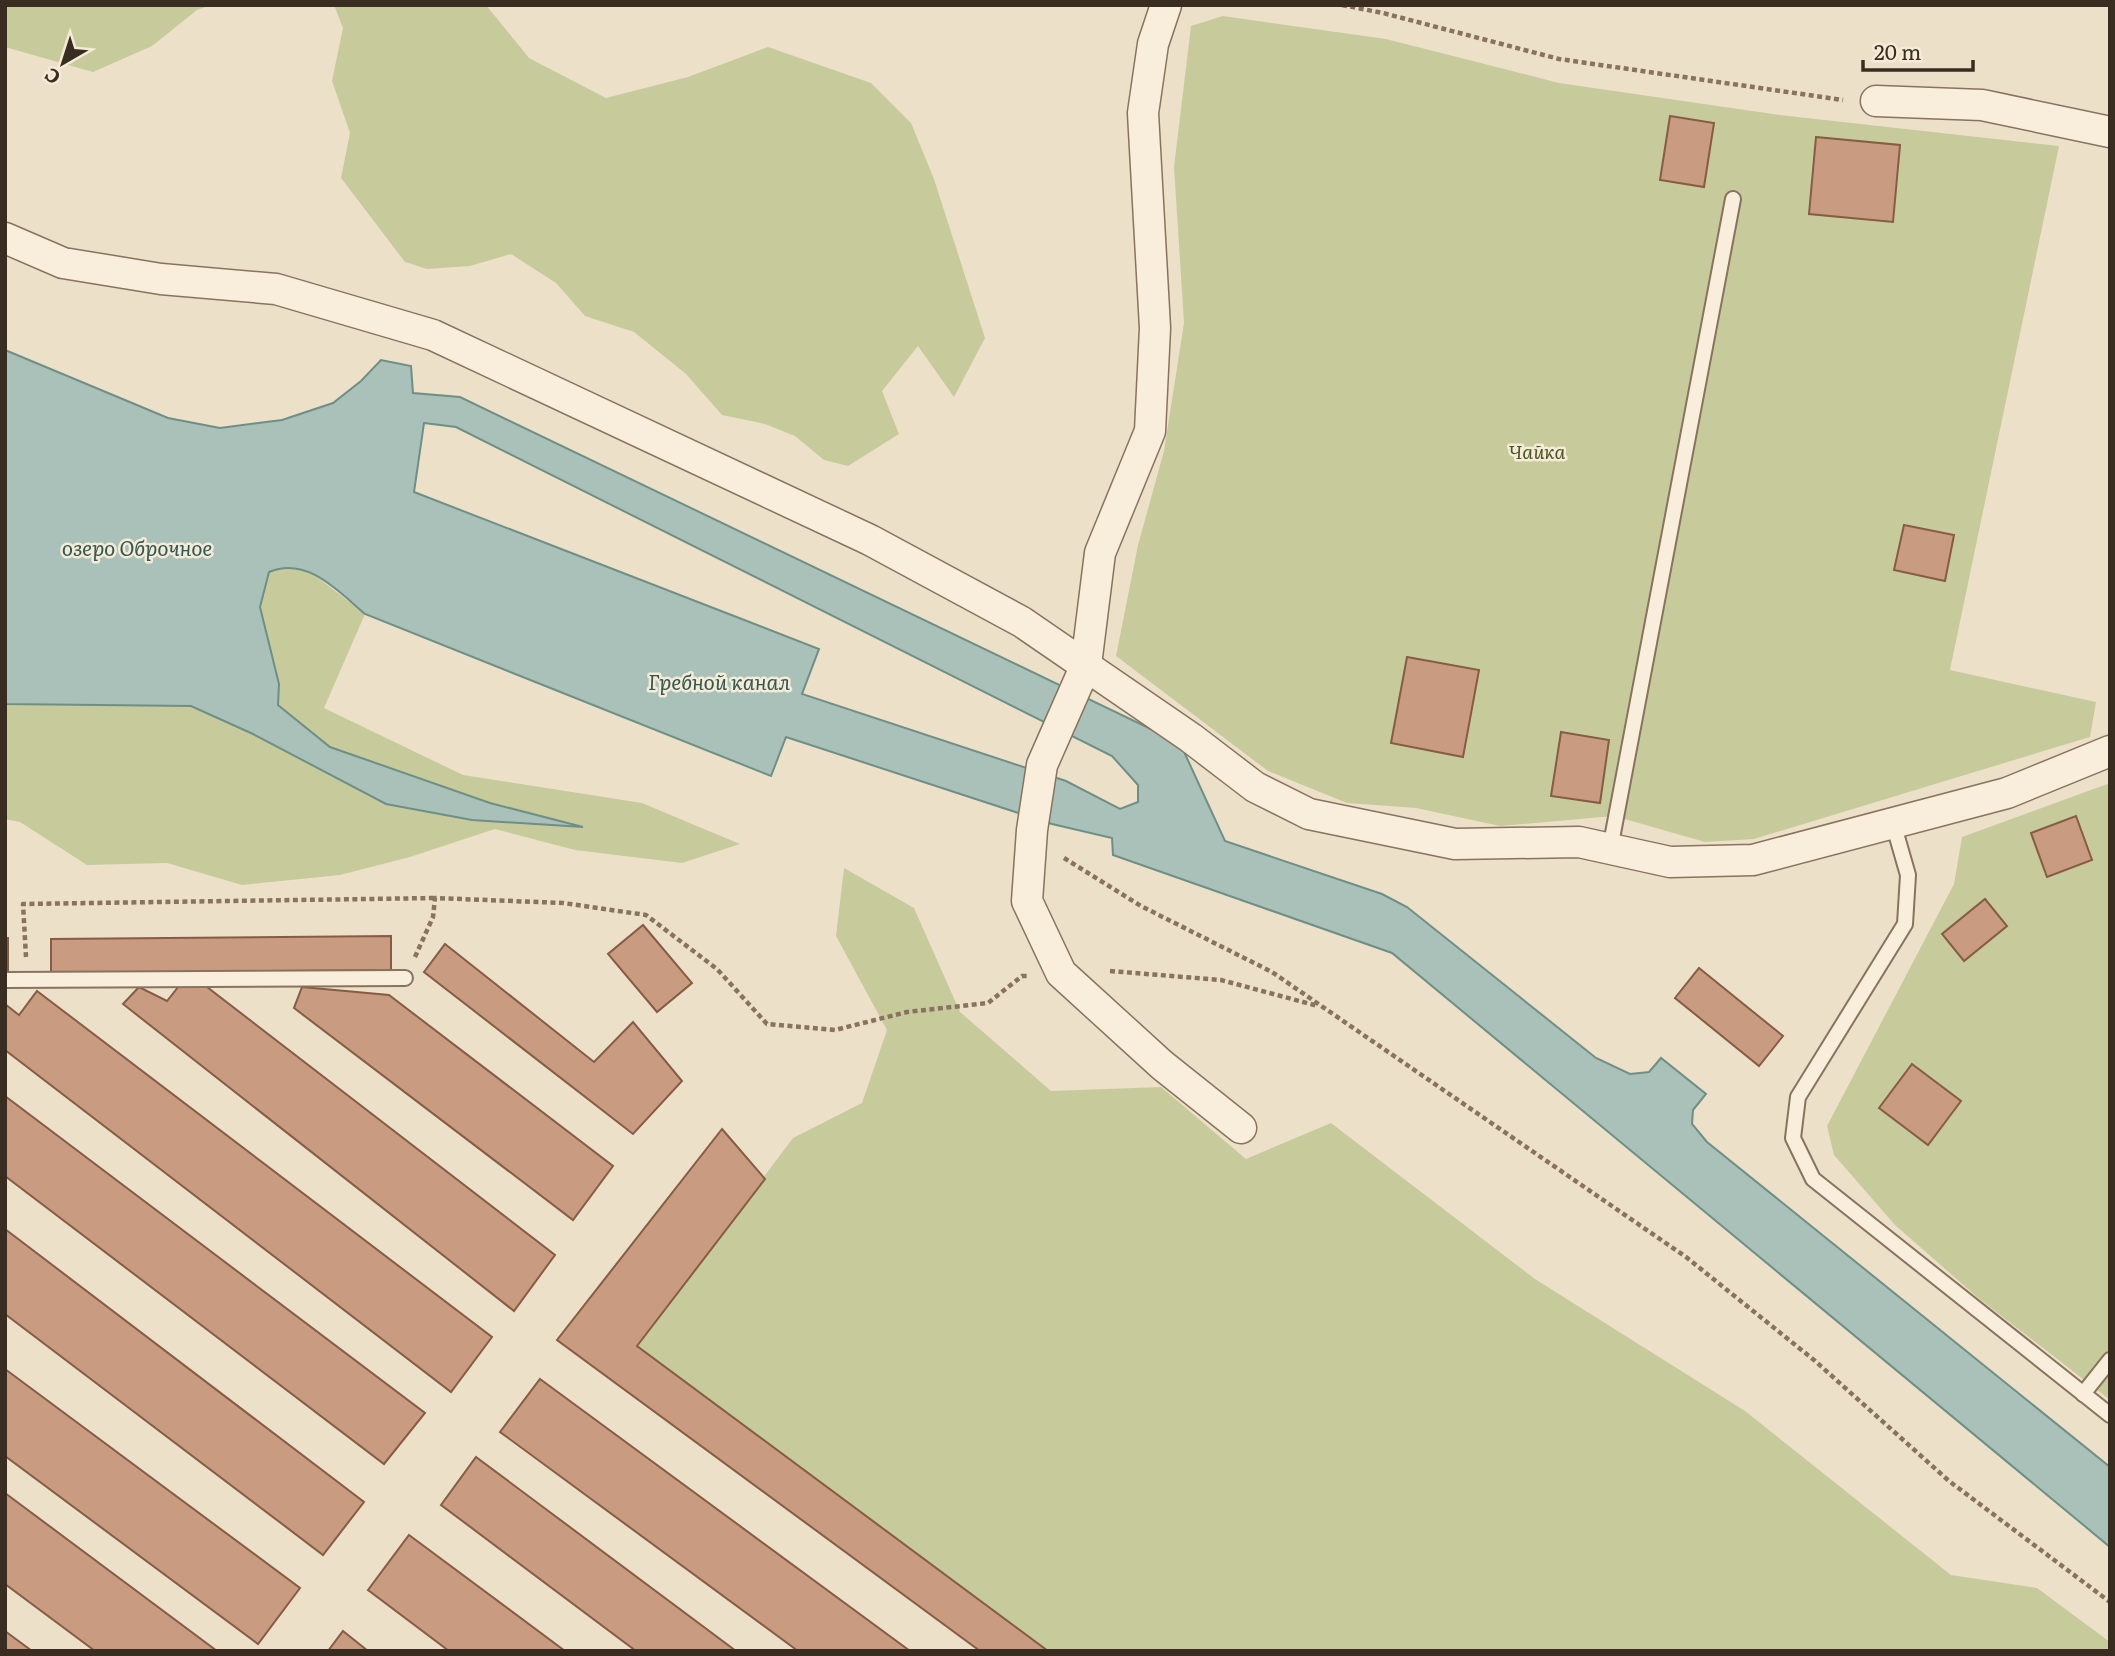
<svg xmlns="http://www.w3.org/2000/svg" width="2115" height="1656" viewBox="0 0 2115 1656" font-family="Literata,serif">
	<rect width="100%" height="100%" fill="#ede0c8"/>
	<g fill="#c7cb9c">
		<path d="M5 5H211L197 10 152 46 93 72 5 47Z"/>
		<path d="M334 5H486L529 58 606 98 688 77 768 47 871 83 911 123 934 179 985 338 954 397 918 346 882 391 899 434 848 466 824 460 795 436 765 424 722 415 686 374 634 332 585 316 556 283 511 254 470 266 427 269 405 262 341 178 350 133 332 81 343 28Z"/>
		<path d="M1223 16 1386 39 1559 83 1780 115 2059 146 1950 670 2096 702 2090 737 1754 839 1705 842 1614 816 1500 826 1416 808 1347 803 1268 771 1116 656 1138 545 1164 451 1184 323 1174 167 1191 26Z"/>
		<path d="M284 566 312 573 365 614 324 708 463 775 642 803 740 844 682 863 575 850 495 829 410 857 340 875 242 885 167 863 87 865 20 822 5 819V704L191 706 253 734 386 804 578 827 490 803 330 747 278 705 279 684 260 607 269 572Z"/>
		<path d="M2110 783V1400L1977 1297 1895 1225 1834 1155 1827 1126 1954 884 1962 837Z"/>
		<path d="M844 868 914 908 960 1012 1051 1091 1161 1087 1246 1159 1331 1123 1535 1279 1745 1411 1951 1575 2037 1588 2110 1642V1651H1048L637 1346 793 1138 862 1103 887 1030 836 936Z"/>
	</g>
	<path fill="#a9c1b9" stroke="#6f8f86" stroke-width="2" fill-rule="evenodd" d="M5 350 168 418 220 428 282 420 333 403 361 381 381 360 411 366 413 393 460 397 1180 743 1225 841 1382 894 1407 907 1596 1058 1630 1074 1649 1072 1661 1058 1706 1094 1693 1110 1692 1124 1707 1142 2110 1467V1547L1392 953 1113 855 1112 838 1052 824 786 737 771 776 365 614C338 591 307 556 269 572L260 607 279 684 278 705 330 747 490 803 583 827 472 820 386 804 253 734 191 706 5 704ZM424 423 456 427 1112 756 1138 785V802L1120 809 1066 781 802 694 819 649 414 492Z"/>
	<g fill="#c99b80" stroke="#865c44" stroke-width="2">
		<path d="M1670 116 1714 123 1704 187 1660 180Z"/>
		<path d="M1816 137 1900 145 1893 222 1809 214Z"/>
		<path d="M1904 525 1954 535 1945 581 1894 570Z"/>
		<path d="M1407 657 1479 670 1463 757 1391 743Z"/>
		<path d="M1561 732 1609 740 1600 803 1551 796Z"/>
		<path d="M2076 816 2092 860 2047 877 2031 833Z"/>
		<path d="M1985 899 2007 926 1964 961 1942 934Z"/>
		<path d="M643 925 692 983 657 1012 608 954Z"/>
		<path d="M391 936V970L51 973V939Z"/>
		<rect x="5" y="938" width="3" height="34"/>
		<path d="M445 944 594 1062 633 1022 682 1081 633 1134 424 972Z"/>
		<path d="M1699 968 1783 1036 1759 1066 1675 998Z"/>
		<path d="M179 986 207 987 555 1255 514 1311 123 1004 139 987 167 1001Z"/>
		<path d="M302 987 389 995 613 1166 573 1220 294 1008Z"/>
		<path d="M37 991 492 1337 451 1392 5 1050V1004L19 1015Z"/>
		<path d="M1912 1064 1961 1101 1928 1145 1879 1108Z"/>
		<path d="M5 1096 425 1413 384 1464 5 1176Z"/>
		<path d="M722 1129 765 1179 637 1346 1048 1651H980L557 1340Z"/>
		<path d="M5 1229 364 1502 323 1555 5 1314Z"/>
		<path d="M5 1369 300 1588 258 1644 5 1456Z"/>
		<path d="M540 1379 910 1651H798L500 1432Z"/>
		<path d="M476 1457 736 1651H636L441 1505Z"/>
		<path d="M5 1493 217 1651H95L5 1584Z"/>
		<path d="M409 1535 565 1651H449L368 1590Z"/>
		<path d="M5 1631 32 1651H5Z"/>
		<path d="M343 1631 368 1651H328Z"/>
	</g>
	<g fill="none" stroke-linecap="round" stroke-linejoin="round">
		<defs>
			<g id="lane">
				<path d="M1893 823 1908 875 1905 924 1798 1097 1793 1138 1813 1179 2110 1415"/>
				<path d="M1610 849 1733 199"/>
				<path d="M5 980 405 978"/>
				<path d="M2083 1394 2110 1360"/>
			</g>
			<g id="street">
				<path d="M1166 5 1153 44 1143 113 1155 328 1150 431 1100 553 1086 665 1042 765 1032 830 1027 901 1061 973 1162 1065 1241 1128"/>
				<path d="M1876 101 1982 105 2110 132"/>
				<path d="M5 238 63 263 161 279 276 289 433 335 870 540 1022 622 1191 738 1255 787 1309 814 1455 844 1579 842 1670 862 1753 860 2007 793 2110 751"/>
			</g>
		</defs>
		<use href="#lane" stroke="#88735e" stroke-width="18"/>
		<use href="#street" stroke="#88735e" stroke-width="33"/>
		<g stroke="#88735e" stroke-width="4.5" stroke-dasharray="5 3.5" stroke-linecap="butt">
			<path d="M1342 5 1383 13 1559 59 1843 100"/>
			<path d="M1064 858 1141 906 1272 972 1686 1257 1814 1360 1949 1481 2110 1602"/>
			<path d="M26 957 23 904 435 898"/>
			<path d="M415 957 433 917 435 898 563 903 646 915 717 969 767 1024 835 1030 907 1012 988 1003 1022 976H1028"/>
			<path d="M1110 971 1221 980 1318 1006"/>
		</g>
		<use href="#lane" stroke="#f8eedb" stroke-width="14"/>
		<use href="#street" stroke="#f8eedb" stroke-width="30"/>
	</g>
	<g text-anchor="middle" stroke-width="5" stroke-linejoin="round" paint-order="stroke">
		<g font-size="19" font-style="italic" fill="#4b5528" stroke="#f5ebd7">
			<text x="1537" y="459">Чайка</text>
		</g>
		<g font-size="21" font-style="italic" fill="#315854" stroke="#f5ebd7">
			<text x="137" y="556">озеро Оброчное</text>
			<text x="719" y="690">Гребной канал</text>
		</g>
	</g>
	<rect width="2115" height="1656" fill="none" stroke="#392c21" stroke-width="14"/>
	<g transform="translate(63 63) rotate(219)" stroke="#f5ebd7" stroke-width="5" paint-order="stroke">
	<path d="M0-5L12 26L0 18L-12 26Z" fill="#392c21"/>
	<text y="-10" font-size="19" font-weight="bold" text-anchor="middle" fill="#392c21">С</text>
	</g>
	<path d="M1863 60v10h110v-10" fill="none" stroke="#392c21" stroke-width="3.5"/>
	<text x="1874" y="60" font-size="21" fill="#392c21" stroke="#f5ebd7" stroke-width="5" paint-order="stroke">20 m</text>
</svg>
